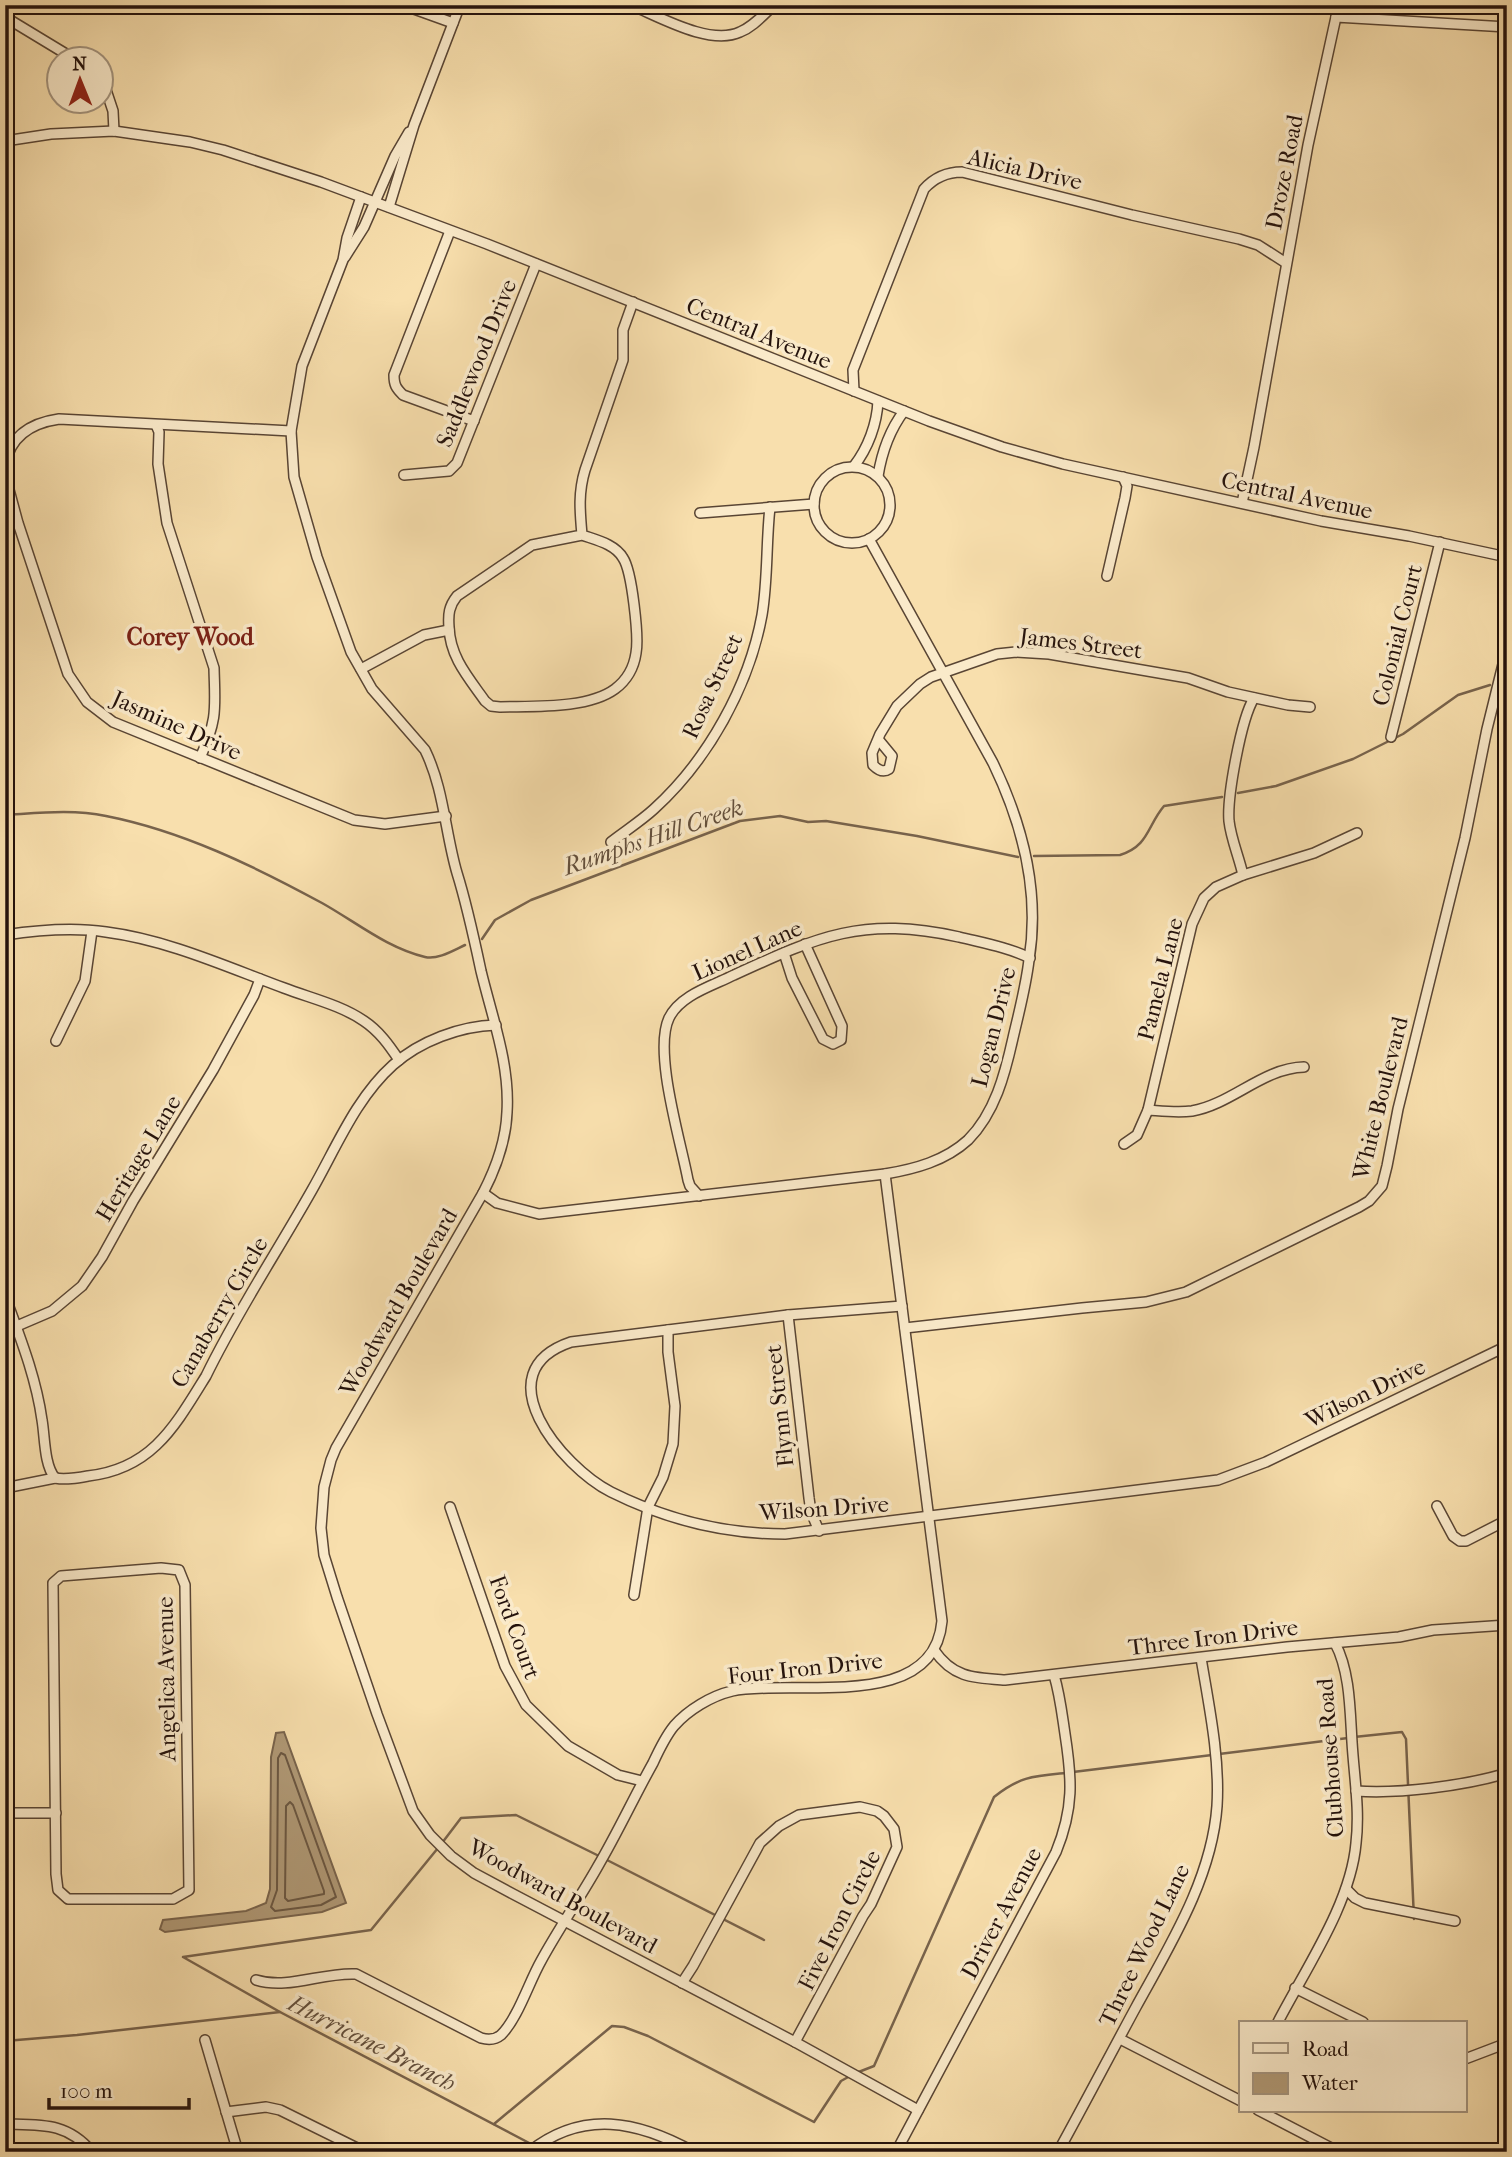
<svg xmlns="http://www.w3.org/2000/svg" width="1512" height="2157" viewBox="0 0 1512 2157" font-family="'IM FELL French Canon',serif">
	<rect width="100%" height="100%" fill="#f8dfad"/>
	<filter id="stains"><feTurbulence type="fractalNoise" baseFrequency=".00286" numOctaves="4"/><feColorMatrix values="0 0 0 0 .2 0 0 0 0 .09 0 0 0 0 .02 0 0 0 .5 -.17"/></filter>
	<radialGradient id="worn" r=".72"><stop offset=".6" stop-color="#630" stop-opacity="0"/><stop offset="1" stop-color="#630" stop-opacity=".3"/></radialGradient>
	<path fill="#b09976" stroke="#78634c" stroke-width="2" d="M284 1732 346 1903 322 1912 165 1932 160 1929 163 1920 246 1911 266 1903 270 1889 271 1757 276 1733Z"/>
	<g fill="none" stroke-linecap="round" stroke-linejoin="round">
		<g stroke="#6a5641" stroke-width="2">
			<path d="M281 1753 285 1755 336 1897 321 1905 275 1911 271 1907 277 1890 278 1758Z"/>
			<path d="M290 1802 293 1805 324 1891V1894L288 1901 285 1898 286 1806Z"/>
		</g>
		<g stroke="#78634c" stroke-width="2.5">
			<path d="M1238 793 1276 786 1353 759 1403 734 1458 695 1490 685"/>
			<path d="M5 815C39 813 73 809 106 816 182 831 254 866 322 903 356 922 387 948 425 957 438 960 454 950 465 945"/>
			<path d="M1034 856 1120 855C1149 846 1147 826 1164 806L1222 797"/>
			<path d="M482 939 495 920 531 900 740 821 780 816 808 822 826 821 917 836 1018 857"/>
			<path d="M1354 1737 1402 1732 1406 1739 1414 1919"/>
			<path d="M1219 1754 1348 1738"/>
			<path d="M1073 1772 1212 1755"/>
			<path d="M442 1843 461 1818 516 1815 599 1856"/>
			<path d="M438 1848 371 1930 183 1957 280 2012 533 2145"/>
			<path d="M605 1859 764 1940"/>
			<path d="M5 2041 77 2035 280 2012"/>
			<path d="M856 2073 874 2066 994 1797C1020 1776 1035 1776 1066 1773"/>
			<path d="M494 2124 612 2026 624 2027 648 2036 814 2122 841 2081 850 2076"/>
			<path d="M539 2148 546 2152"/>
		</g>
		<defs>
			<g id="minor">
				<path d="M403 5 453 23"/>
				<path d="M631 5C660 17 710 46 740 32 753 27 763 15 774 5"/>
				<path d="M5 17 76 60"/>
				<path d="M1336 17 1339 5"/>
				<path d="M102 78 113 111 114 131"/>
				<path d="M5 141 51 134 114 131 190 142 223 150 321 182 487 244 929 421 1002 447 1063 464 1321 521 1409 536 1507 557"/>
				<path d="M361 197 347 238 343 260 302 366 291 431 294 477 317 557 351 652 372 689 425 750C444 789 445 832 457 873 467 905 474 938 481 971 492 1017 510 1064 507 1112 506 1140 496 1168 483 1193L336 1448 331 1460 324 1487 321 1528 324 1555 337 1597 377 1714 413 1811 430 1835 451 1856 474 1873 513 1894 795 2042 918 2110"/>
				<path d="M389 207 414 125 460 5"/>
				<path d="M450 231 394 375C394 385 396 388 403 395L474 421"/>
				<path d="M345 257 364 227 395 156 409 132"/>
				<path d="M854 391 853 370 924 189C934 178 947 172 962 172L1132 215 1239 239 1258 245 1286 263"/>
				<path d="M156 425 159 432 158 464 167 523 214 668C215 708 218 719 200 758"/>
				<path d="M5 465C10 436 31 423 59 419L291 431"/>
				<path d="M854 466C868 448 877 424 878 401"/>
				<circle cx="852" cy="505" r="38"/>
				<path d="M5 475 18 523 68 674 87 702 113 722 354 820 385 824 446 816"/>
				<path d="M404 475 449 471 457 463 536 264"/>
				<path d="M878 476C882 451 889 431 904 411"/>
				<path d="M1242 503 1254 447 1308 145 1336 17 1507 27"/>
				<path d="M700 513 814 504"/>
				<path d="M582 535 532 545 457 596C449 606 448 614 449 627 450 657 468 677 485 701L491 706 500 707C534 706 588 709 615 689 627 680 634 667 636 653 639 637 632 571 623 558 615 544 596 540 582 535 580 512 578 493 585 470L623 360V330L633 302"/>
				<path d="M1107 576 1125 498 1127 486 1123 477"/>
				<path d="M361 669 424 635 449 630"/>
				<path d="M1391 737 1440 542"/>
				<path d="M878 739 892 756 889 769C883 773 878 770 873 765L872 753 880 734 897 706 920 684 931 677 997 654 1016 652 1049 654 1188 678 1228 692 1288 705 1310 707"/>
				<path d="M611 842C625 831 641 821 654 809 708 760 749 686 762 615 768 579 766 543 770 507"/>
				<path d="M1243 875C1239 857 1231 839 1229 821 1227 797 1241 719 1254 698"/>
				<path d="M5 935C38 930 73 927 106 932 168 940 227 967 284 988 310 998 341 1005 364 1021 379 1031 389 1045 399 1060"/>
				<path d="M784 953 792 978 823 1039 833 1044 841 1040 842 1026 805 944"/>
				<path d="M56 1041 85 981 92 931"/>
				<path d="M1148 1110C1162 1111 1177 1113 1192 1111 1232 1104 1263 1068 1304 1067"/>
				<path d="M1124 1144 1137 1135 1148 1110 1192 924 1204 898 1216 887 1243 875 1314 853 1357 833"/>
				<path d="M483 1193 497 1203 539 1214 885 1174C915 1169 945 1161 968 1140 995 1113 1005 1074 1013 1038 1019 1012 1026 986 1029 960 1040 892 1022 823 993 763L869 539"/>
				<path d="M699 1196 690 1186 688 1180C681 1142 653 1052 669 1018 680 995 712 986 734 975 819 936 863 916 959 937 983 943 1007 947 1030 958"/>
				<path d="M5 1296C20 1337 36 1377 42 1420 45 1437 44 1465 55 1478"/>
				<path d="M902 1306 788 1315 571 1342C482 1372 562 1467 611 1492 665 1519 725 1534 785 1534L1218 1480 1266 1462 1507 1346"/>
				<path d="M788 1315 809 1498 811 1512 819 1531"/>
				<path d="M17 1326 52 1311 82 1286 102 1257 133 1201 213 1070 254 995 260 979"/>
				<path d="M905 1328 1082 1308 1146 1302 1186 1292 1359 1207 1369 1201 1382 1186 1387 1166 1398 1109 1465 838 1487 729 1507 648"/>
				<path d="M5 1488 55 1478C66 1480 77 1478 88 1476 152 1469 175 1426 206 1376 237 1312 277 1252 312 1190 336 1148 356 1098 393 1065 420 1041 460 1026 496 1025"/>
				<path d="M1437 1506 1453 1536 1460 1541H1466L1507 1520"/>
				<path d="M450 1507 505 1666 526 1705 568 1746 618 1775 642 1781"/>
				<path d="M161 1568 179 1570 185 1585 189 1890 173 1899H68L58 1890 56 1874 53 1583 61 1576Z"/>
				<path d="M634 1595 648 1507 663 1477 673 1444 675 1406 668 1352V1330"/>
				<path d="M934 1650C953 1678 974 1678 1005 1680L1287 1647 1399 1637 1433 1630 1507 1625"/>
				<path d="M1356 1791C1400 1794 1462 1786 1504 1774"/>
				<path d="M5 1813H56"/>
				<path d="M1346 1889 1355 1898 1365 1903 1455 1921"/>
				<path d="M256 1980C289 1990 322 1972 356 1974L481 2038C488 2040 495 2040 501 2035 518 2018 529 1982 541 1961 559 1928 580 1898 598 1866 618 1832 634 1797 653 1763 659 1750 665 1737 674 1726 688 1710 711 1696 732 1691 793 1678 934 1714 942 1621L885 1174"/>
				<path d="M682 1983 693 1966 760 1843 779 1826 799 1815 860 1807 877 1811 884 1816 894 1829 897 1847 871 1904 863 1916 795 2042"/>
				<path d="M1295 1988 1363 2022"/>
				<path d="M1278 2022C1306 1968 1351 1903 1356 1843 1360 1809 1354 1776 1352 1742 1350 1710 1350 1671 1335 1643"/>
				<path d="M1120 2039 1241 2101"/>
				<path d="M205 2040 238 2152"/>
				<path d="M1465 2059 1507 2043"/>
				<path d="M1258 2110 1339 2152"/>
				<path d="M226 2112 266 2107 280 2110 365 2152"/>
				<path d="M5 2124C41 2125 67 2122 92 2152"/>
				<path d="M529 2152C583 2109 638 2121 694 2152"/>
				<path d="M896 2152 1056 1852C1074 1808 1072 1779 1065 1734 1062 1714 1060 1695 1054 1675"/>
				<path d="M1058 2152C1085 2103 1110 2055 1136 2007 1170 1945 1212 1878 1217 1806 1220 1758 1209 1706 1201 1658"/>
			</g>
		</defs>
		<use href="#minor" stroke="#594534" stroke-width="12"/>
		<use href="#minor" stroke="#faeaca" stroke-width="9"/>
	</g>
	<g text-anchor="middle" stroke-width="7" stroke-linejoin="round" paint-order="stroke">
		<g font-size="23" fill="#24120c" stroke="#faeaca">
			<text transform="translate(1025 169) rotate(13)" y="8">Alicia Drive</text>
			<text transform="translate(1284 172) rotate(-79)" y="8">Droze Road</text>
			<text transform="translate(759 333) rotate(22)" y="8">Central Avenue</text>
			<text transform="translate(476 363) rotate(-68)" y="8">Saddlewood Drive</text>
			<text transform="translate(1297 495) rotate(12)" y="8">Central Avenue</text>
			<text transform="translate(1397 635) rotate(-76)" y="8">Colonial Court</text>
			<text transform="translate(1081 643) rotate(7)" y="8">James Street</text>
			<text transform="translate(712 686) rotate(-65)" y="8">Rosa Street</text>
			<text transform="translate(177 725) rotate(24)" y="8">Jasmine Drive</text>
			<text transform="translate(747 950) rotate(-24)" y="8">Lionel Lane</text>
			<text transform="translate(1160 979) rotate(-76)" y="8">Pamela Lane</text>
			<text transform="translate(993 1027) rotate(-76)" y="8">Logan Drive</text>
			<text transform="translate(1380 1098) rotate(-76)" y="8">White Boulevard</text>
			<text transform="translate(138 1158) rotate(-59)" y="8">Heritage Lane</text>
			<text transform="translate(398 1302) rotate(-60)" y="8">Woodward Boulevard</text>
			<text transform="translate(219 1312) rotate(-60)" y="8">Canaberry Circle</text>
			<text transform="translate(1365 1393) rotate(-26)" y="8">Wilson Drive</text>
			<text transform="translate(779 1406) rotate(-96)" y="8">Flynn Street</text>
			<text transform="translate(824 1508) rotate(-4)" y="8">Wilson Drive</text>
			<text transform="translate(515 1627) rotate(70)" y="8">Ford Court</text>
			<text transform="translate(1213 1637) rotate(-7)" y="8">Three Iron Drive</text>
			<text transform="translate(805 1668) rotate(-6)" y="8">Four Iron Drive</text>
			<text transform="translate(166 1679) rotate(-91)" y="8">Angelica Avenue</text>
			<text transform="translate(1330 1758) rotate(-94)" y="8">Clubhouse Road</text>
			<text transform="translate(563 1896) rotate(29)" y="8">Woodward Boulevard</text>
			<text transform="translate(1001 1913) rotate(-62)" y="8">Driver Avenue</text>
			<text transform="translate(839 1920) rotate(-63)" y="8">Five Iron Circle</text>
			<text transform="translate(1144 1945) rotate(-64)" y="8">Three Wood Lane</text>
		</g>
		<g font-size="24" font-weight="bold" fill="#7a1f14" stroke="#faeaca">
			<text x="190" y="645">Corey Wood</text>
		</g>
		<g font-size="24" font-style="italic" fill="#634f3c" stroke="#faeaca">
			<text transform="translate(653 837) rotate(-19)" y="8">Rumphs Hill Creek</text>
			<text transform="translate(372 2043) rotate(27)" y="8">Hurricane Branch</text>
		</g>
	</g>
	<rect width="1512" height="2157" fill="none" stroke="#f8dfad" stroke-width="28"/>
	<rect x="7" y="7" width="1498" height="2143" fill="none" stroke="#24120c" stroke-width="3.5"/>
	<rect x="14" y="14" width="1484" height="2129" fill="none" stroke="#24120c" stroke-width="2"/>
	<rect x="1239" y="2021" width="228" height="91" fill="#faeaca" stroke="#a4947e" stroke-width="2"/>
	<rect x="1253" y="2043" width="35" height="10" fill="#faeaca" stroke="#a4947e" stroke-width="2"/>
	<text x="1302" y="2056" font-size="21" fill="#24120c">Road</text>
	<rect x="1253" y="2073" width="35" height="21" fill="#b09976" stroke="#a4947e" stroke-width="2"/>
	<text x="1302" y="2090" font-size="21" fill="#24120c">Water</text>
	<g transform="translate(80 80) rotate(359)"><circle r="33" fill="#faeaca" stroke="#a4947e" stroke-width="2"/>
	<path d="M0-5L12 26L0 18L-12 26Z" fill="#8f2418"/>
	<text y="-10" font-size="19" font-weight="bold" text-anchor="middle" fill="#24120c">N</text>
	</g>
	<path d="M49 2098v10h140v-10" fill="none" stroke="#24120c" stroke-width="3.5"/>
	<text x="60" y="2098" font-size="21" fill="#24120c" stroke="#faeaca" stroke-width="5" paint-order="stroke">100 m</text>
	<rect width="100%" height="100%" filter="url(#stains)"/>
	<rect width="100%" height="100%" fill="url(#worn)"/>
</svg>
